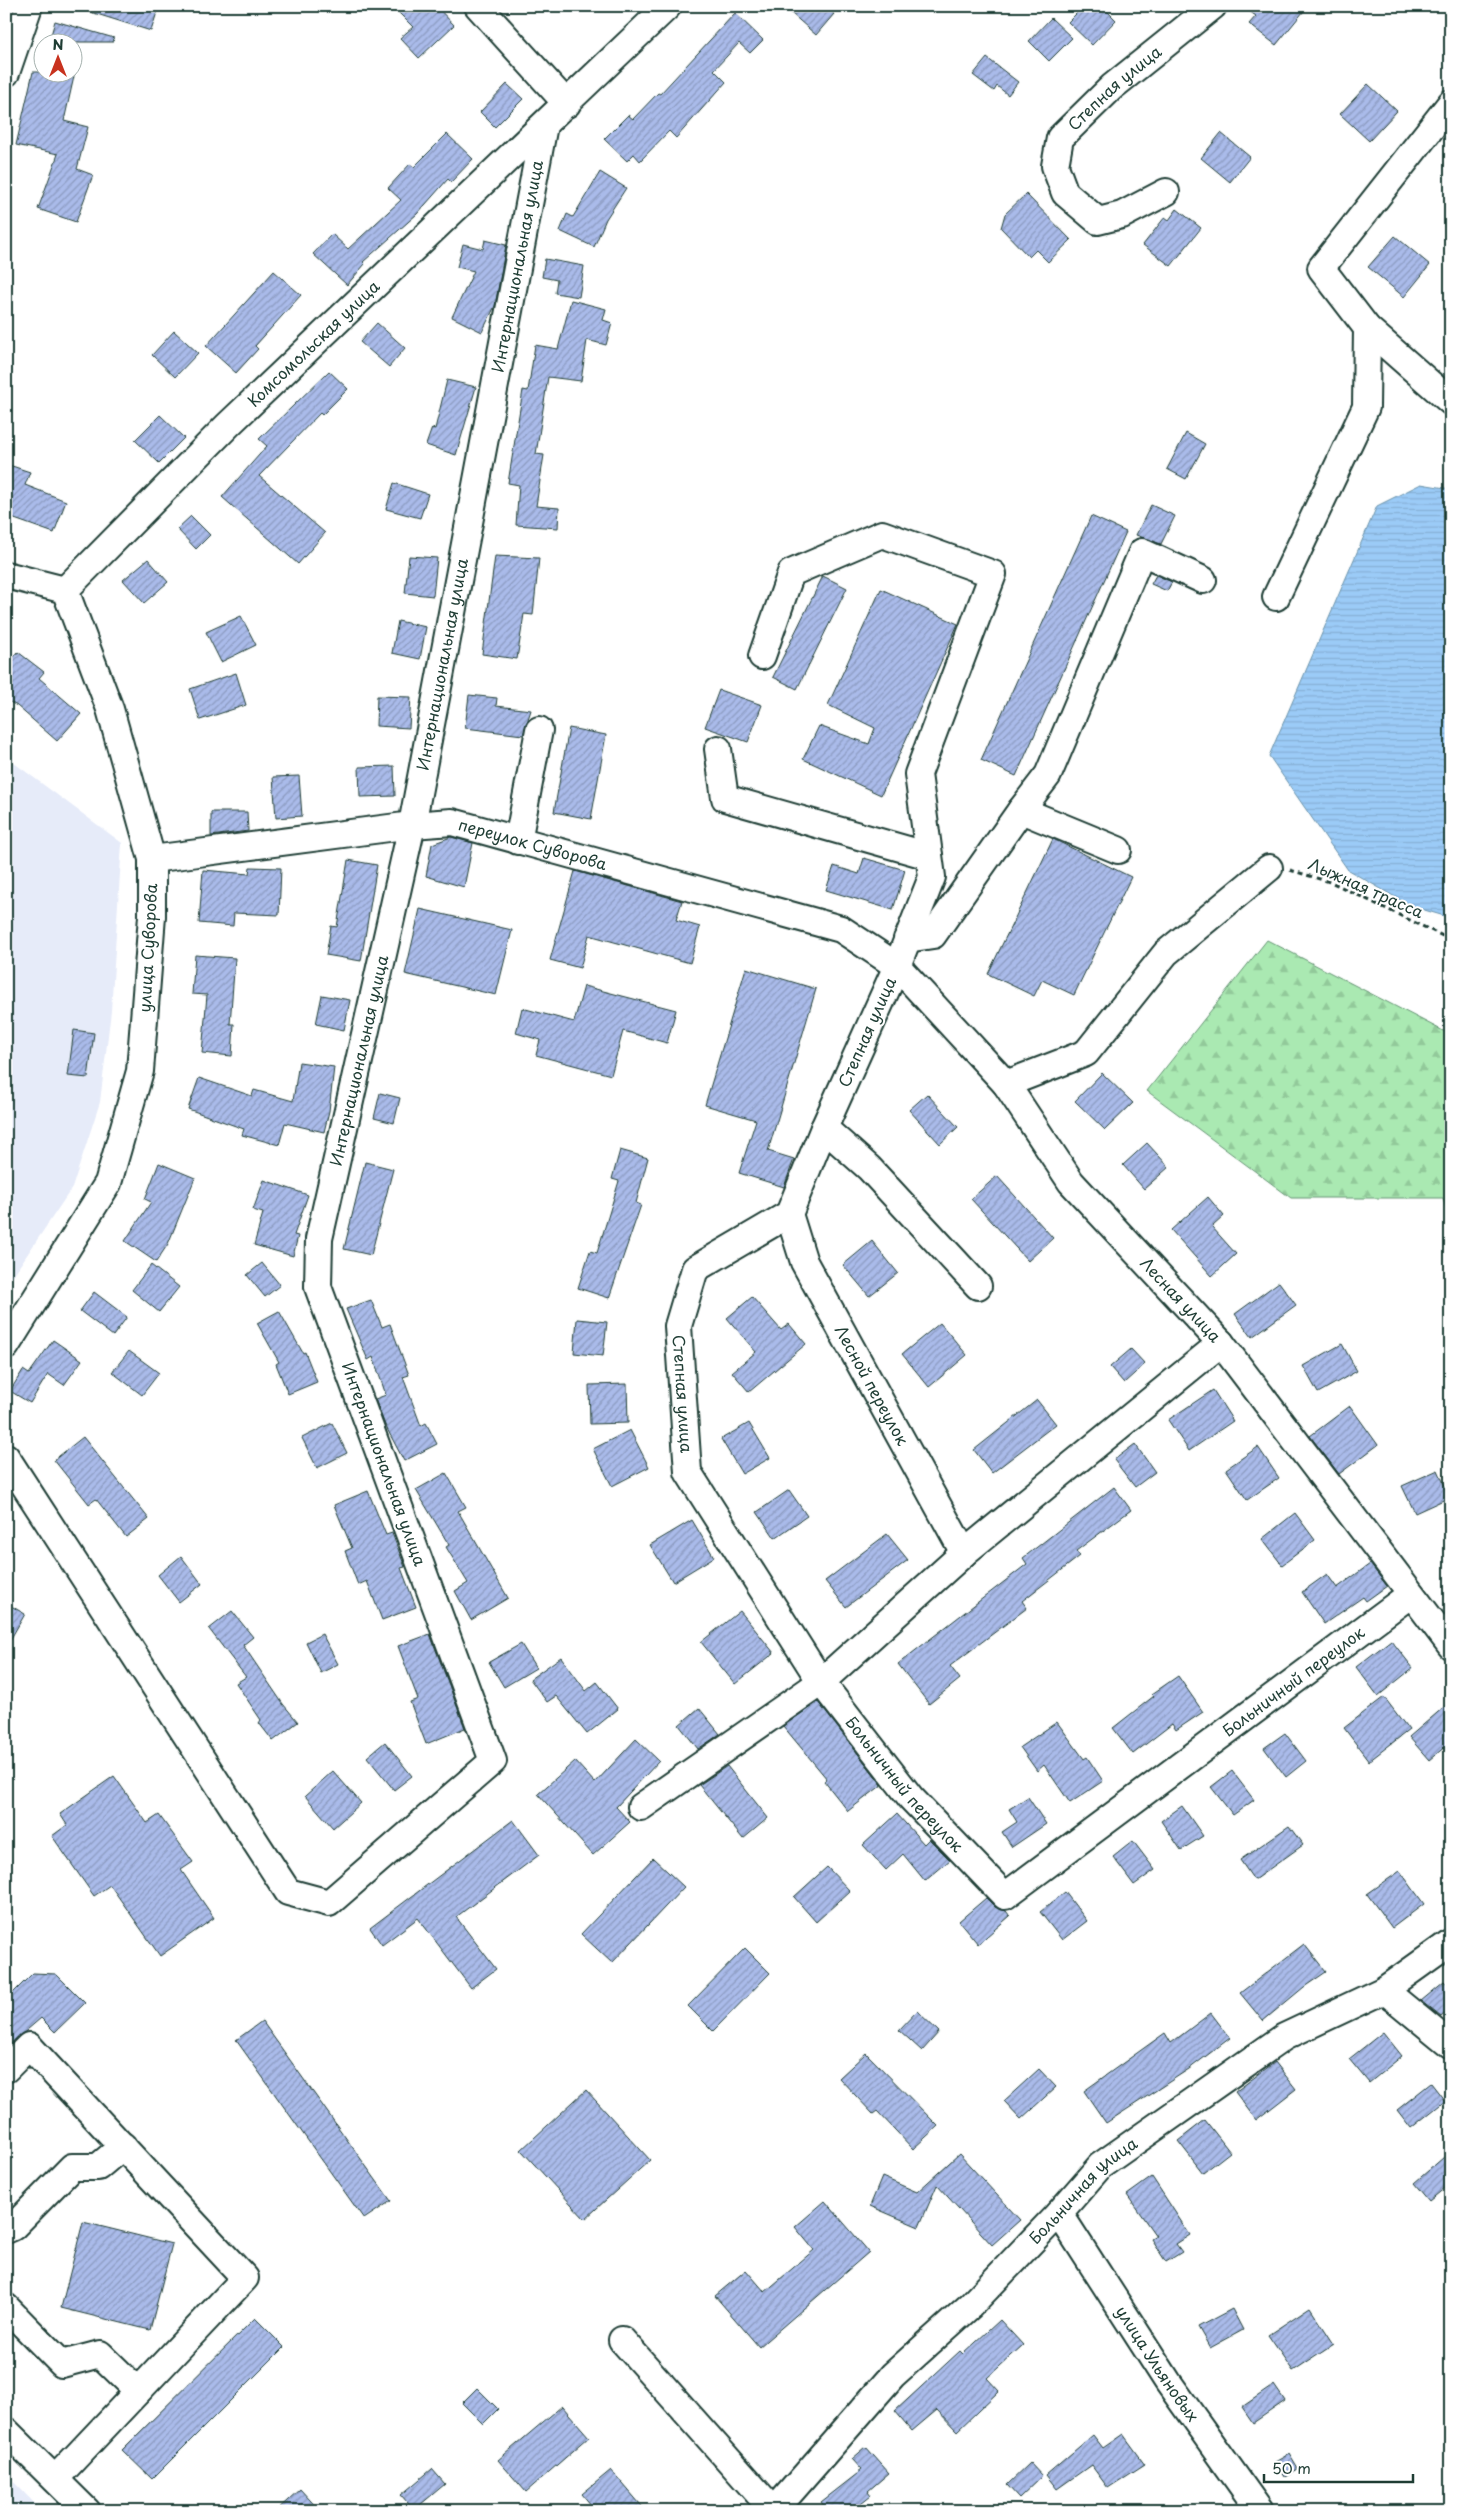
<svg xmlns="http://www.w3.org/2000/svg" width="1457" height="2517" viewBox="0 0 1457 2517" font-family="'Playpen Sans',sans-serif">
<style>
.built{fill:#e6ebf9}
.forest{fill:url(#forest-firs);stroke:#649373}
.water{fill:url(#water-rules);stroke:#6992a9}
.building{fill:url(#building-hatch);stroke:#1f3d34}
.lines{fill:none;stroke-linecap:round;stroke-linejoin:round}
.minor-casing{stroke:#1f3d34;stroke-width:30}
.path{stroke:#1f3d34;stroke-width:3;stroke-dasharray:5 4;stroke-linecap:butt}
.minor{stroke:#fff;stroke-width:26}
.labels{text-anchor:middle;stroke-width:4;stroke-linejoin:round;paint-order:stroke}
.street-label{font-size:16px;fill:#1f3d34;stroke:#fff}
</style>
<defs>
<pattern id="forest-firs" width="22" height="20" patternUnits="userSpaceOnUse" patternTransform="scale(1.25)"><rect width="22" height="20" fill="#aae9b2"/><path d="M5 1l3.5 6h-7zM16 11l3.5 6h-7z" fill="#92c99a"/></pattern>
<pattern id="water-rules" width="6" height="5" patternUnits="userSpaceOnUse" patternTransform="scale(1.25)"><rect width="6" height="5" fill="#9bcbf7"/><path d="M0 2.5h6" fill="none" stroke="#85afd4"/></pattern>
<pattern id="building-hatch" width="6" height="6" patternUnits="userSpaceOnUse" patternTransform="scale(1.25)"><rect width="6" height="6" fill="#aabbea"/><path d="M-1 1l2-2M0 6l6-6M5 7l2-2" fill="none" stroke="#8a99be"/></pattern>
</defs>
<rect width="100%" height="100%" fill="#fff"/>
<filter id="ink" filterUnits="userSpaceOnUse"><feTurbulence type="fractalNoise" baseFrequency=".02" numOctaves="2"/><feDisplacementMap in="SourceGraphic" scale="10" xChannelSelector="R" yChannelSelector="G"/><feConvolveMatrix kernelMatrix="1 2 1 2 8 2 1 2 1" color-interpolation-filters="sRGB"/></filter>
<g filter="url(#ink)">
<g class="built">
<polygon points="6,757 122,843 111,1011 100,1102 72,1188 6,1286"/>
<polygon points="6,2474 42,2511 6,2511"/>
</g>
<polygon class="forest" points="1267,940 1451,1035 1451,1227 1443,1198 1291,1198 1147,1091"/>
<polygon class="water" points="1421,484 1451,489 1451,918 1411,906 1348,870 1269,756 1377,506"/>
<g class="building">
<polygon points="85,6 159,6 151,31 84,10"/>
<polygon points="392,6 436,6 454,25 419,58 400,38 413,27"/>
<polygon points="783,6 825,6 834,14 816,35"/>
<polygon points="1084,6 1102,6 1116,20 1092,45 1068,22"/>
<polygon points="1242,6 1308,6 1276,45 1249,24 1256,16"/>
<polygon points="735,13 763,40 750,53 739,43 714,70 726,82 676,138 669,131 640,161 634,154 627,161 604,139 628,115 633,119 658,93 660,94"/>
<polygon points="1051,18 1072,38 1049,61 1029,41"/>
<polygon points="55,21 114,38 113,42 49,42"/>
<polygon points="987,58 1018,82 1008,95 997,86 994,91 973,75"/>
<polygon points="33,72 75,72 64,121 88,127 77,169 93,175 76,222 38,209 58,154 16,145"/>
<polygon points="507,84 523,99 495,127 480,112"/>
<polygon points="1368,84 1397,111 1369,141 1340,114"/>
<polygon points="1221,133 1250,157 1230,182 1201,158"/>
<polygon points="447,134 473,159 451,182 448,179 417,214 363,262 365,264 347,285 313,254 332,234 348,249 401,200 388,188 410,164 414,167"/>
<polygon points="600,172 626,188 606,219 594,247 560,231 567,214 573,217"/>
<polygon points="1026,194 1071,240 1048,262 1036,250 1029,257 1001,228 1005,214"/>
<polygon points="1177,209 1201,228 1171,266 1143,245 1165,217 1169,220"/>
<polygon points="1395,236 1430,265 1404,297 1368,267"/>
<polygon points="485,240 506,245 495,306 482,332 452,317 474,271 457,267 463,244 483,249"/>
<polygon points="545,259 584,266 579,297 555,293 557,280 542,277"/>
<polygon points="274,271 301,295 255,346 258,349 236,373 206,346"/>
<polygon points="571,300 606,309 603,320 612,323 606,345 587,340 581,381 548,377 536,454 544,455 536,506 559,508 558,528 516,525 519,485 508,483 523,390 528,391 535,345 558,349"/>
<polygon points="377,323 405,348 389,367 360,342"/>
<polygon points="174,331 198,353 175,377 152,355"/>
<polygon points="329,371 348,389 322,415 320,413 259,476 325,533 298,564 222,497 267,446 259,439"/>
<polygon points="447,380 476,387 456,455 426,445 432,428 435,429"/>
<polygon points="160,415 184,438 159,463 135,440"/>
<polygon points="1186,433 1205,444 1186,479 1167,469"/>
<polygon points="6,464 30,472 25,485 66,501 54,533 6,516"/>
<polygon points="394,483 428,494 420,518 386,509"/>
<polygon points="1151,505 1175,516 1161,544 1136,535"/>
<polygon points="191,516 210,535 196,549 177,529"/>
<polygon points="1091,516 1126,532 1016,776 981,760"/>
<polygon points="409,556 437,558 433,596 405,593"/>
<polygon points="495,556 539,558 533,615 524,614 517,659 482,654"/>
<polygon points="148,559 168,582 144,603 123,580"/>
<polygon points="1156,575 1172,582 1167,591 1151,584"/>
<polygon points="823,576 847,588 797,689 773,677"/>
<polygon points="881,589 958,624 881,795 803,759 819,726 869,744 875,728 828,705"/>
<polygon points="241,616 256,645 221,662 206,632"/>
<polygon points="398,621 426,627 420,659 392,653"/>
<polygon points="18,652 44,672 39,678 81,714 57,741 17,706 6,700 6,667"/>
<polygon points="236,673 246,705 200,720 190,689"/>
<polygon points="719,690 762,705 748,742 705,727"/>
<polygon points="469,695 497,698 496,706 531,710 523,735 465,728"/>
<polygon points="377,696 411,697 409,728 376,726"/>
<polygon points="569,728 606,735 591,819 554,812"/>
<polygon points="394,766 395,796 360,797 359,767"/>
<polygon points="299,776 302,816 276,818 273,777"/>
<polygon points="211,812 247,812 248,831 211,836"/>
<polygon points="451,837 473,843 464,887 426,876 432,844"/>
<polygon points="1053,839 1131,877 1074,995 1042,980 1034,996 988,974"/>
<polygon points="864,858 905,870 893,910 826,890 834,866 859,874"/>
<polygon points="348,860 377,865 361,961 326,955 331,926 337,927"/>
<polygon points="250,867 281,868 279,915 234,913 233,926 199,923 203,870 249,874"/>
<polygon points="575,871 682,901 676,920 700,927 690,963 589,935 580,968 550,960"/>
<polygon points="420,909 512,930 496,995 405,974"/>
<polygon points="195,955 235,958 230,1024 234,1024 232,1056 202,1053 207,995 192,994"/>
<polygon points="746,968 816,989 768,1151 794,1159 784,1187 739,1173 756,1120 705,1105"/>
<polygon points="584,986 676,1010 667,1043 623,1031 611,1075 536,1055 540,1040 516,1033 522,1008 574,1022"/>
<polygon points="322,995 350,1000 344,1030 316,1024"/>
<polygon points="74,1030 94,1033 88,1078 68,1076"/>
<polygon points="299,1062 334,1067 329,1111 324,1132 285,1123 279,1145 242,1135 244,1129 188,1109 199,1078 252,1096 254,1090 293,1101"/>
<polygon points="1102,1073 1133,1103 1105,1130 1075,1101"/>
<polygon points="380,1093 400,1098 394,1123 374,1118"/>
<polygon points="927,1094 958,1127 940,1144 909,1110"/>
<polygon points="1147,1143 1169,1167 1144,1189 1123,1165"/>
<polygon points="620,1150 648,1158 636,1203 641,1205 609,1298 578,1288 590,1251 597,1253 619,1181 612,1179"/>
<polygon points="365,1162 393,1169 371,1255 344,1249"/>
<polygon points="159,1163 195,1178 168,1244 156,1262 125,1241 151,1202 145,1199"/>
<polygon points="997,1176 1053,1238 1028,1261 971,1199"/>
<polygon points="264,1180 308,1195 294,1235 298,1236 293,1256 254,1245 263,1213 253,1210"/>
<polygon points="1208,1197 1224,1216 1212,1227 1236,1254 1212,1276 1171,1230"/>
<polygon points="872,1241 898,1273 869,1296 843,1265"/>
<polygon points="262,1263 280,1285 265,1297 247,1275"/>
<polygon points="151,1265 179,1287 159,1312 132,1290"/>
<polygon points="1279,1282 1296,1305 1252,1337 1235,1314"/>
<polygon points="94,1292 127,1317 113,1336 80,1311"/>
<polygon points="752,1297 781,1330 789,1324 806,1344 749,1392 732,1372 756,1352 727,1318"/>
<polygon points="371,1300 382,1327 390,1324 409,1375 403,1377 421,1426 426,1423 437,1444 404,1461 385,1425 375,1399 386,1395 373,1357 368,1360 346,1309"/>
<polygon points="279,1311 303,1353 305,1352 317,1382 288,1394 276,1364 279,1362 257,1323"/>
<polygon points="577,1319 607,1322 603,1356 574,1353"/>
<polygon points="940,1323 967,1355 929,1387 902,1354"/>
<polygon points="53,1340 82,1360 64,1385 48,1374 30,1403 10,1391 23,1370 29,1374"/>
<polygon points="1342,1344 1357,1371 1318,1393 1303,1366"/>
<polygon points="1131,1349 1145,1364 1124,1383 1110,1367"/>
<polygon points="129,1351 159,1373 142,1395 112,1372"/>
<polygon points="627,1384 628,1423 590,1424 589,1385"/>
<polygon points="1213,1390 1233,1421 1189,1451 1168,1420"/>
<polygon points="1037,1400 1056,1424 992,1473 974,1450"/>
<polygon points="1350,1406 1378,1445 1339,1474 1310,1436"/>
<polygon points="332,1423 347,1453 317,1468 302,1438"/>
<polygon points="749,1423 770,1458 742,1474 721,1439"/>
<polygon points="630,1430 649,1467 612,1486 593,1449"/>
<polygon points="83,1437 149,1519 126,1537 96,1499 89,1504 54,1460"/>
<polygon points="1135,1444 1155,1472 1135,1487 1114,1460"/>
<polygon points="1258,1447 1279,1478 1247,1500 1226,1469"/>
<polygon points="1438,1470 1450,1497 1415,1513 1402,1486"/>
<polygon points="446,1473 466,1507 458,1511 508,1598 471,1620 455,1591 468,1583 446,1547 449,1545 416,1490"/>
<polygon points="1114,1487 1131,1510 1076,1551 1080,1556 1022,1601 1027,1608 950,1666 960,1679 929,1704 898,1664 1027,1564 1023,1558"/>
<polygon points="789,1490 807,1516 775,1538 757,1512"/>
<polygon points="368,1491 386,1535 392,1533 405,1567 401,1568 416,1607 382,1620 367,1581 358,1585 345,1551 352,1548 334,1505"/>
<polygon points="1295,1513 1315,1540 1282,1565 1262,1539"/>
<polygon points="692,1520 714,1557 673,1582 650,1545"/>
<polygon points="887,1534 908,1560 846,1607 825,1581"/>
<polygon points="181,1556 202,1584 179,1602 158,1575"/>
<polygon points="1370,1564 1387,1586 1366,1601 1363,1597 1324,1624 1302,1592 1327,1574 1337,1588"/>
<polygon points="6,1603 25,1614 6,1647"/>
<polygon points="232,1611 253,1637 243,1645 283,1704 298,1722 273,1741 259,1723 261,1720 236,1683 246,1677 209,1629"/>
<polygon points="740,1611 774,1653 735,1684 701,1642"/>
<polygon points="322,1634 338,1664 321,1673 306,1642"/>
<polygon points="430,1634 465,1728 426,1744 410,1702 418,1699 398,1646"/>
<polygon points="1391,1640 1413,1668 1378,1696 1356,1667"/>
<polygon points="521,1644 536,1668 504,1687 489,1662"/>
<polygon points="561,1657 586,1691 597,1682 618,1709 587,1734 556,1696 547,1702 530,1679"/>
<polygon points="1178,1676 1203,1712 1176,1730 1172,1724 1133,1754 1113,1728 1154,1696 1152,1694"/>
<polygon points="1384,1697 1409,1730 1369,1761 1344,1728"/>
<polygon points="1451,1701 1451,1742 1429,1760 1409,1737"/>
<polygon points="818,1702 882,1785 848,1811 824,1781 827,1779 783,1726"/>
<polygon points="699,1708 720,1734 698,1749 679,1725"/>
<polygon points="1057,1722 1084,1759 1087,1757 1103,1781 1070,1803 1044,1765 1037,1771 1020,1747"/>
<polygon points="1285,1733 1306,1761 1286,1777 1264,1748"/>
<polygon points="636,1739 659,1761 616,1807 630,1822 593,1855 538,1794 575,1761 595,1783"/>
<polygon points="385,1742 412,1776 394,1790 367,1757"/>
<polygon points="727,1766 768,1818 743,1839 699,1785"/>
<polygon points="333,1771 361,1803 333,1828 305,1796"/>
<polygon points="1232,1771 1254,1800 1233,1815 1211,1787"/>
<polygon points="114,1776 147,1823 159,1815 193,1862 181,1870 214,1918 160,1956 110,1885 94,1896 52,1836 67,1825 60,1814"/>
<polygon points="1028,1797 1046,1824 1012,1847 1002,1832 1017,1822 1009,1809"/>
<polygon points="1182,1806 1203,1836 1181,1850 1161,1821"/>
<polygon points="897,1814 924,1844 929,1839 950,1860 925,1881 903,1854 886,1870 863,1845"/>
<polygon points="513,1820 539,1855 456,1917 496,1969 471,1988 418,1918 382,1945 370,1928"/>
<polygon points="1289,1826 1303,1845 1254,1880 1240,1860"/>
<polygon points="1133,1841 1155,1870 1134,1885 1113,1857"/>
<polygon points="653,1858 684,1887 612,1963 581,1934"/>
<polygon points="827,1867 850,1891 816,1922 794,1897"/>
<polygon points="1400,1871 1424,1904 1392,1928 1367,1894"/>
<polygon points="1065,1892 1087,1921 1062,1940 1040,1912"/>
<polygon points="986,1898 995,1907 1006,1911 1010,1916 978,1944 959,1921"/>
<polygon points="1304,1944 1326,1972 1304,1987 1263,2021 1240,1993"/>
<polygon points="745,1948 770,1973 713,2031 688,2006"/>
<polygon points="33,1973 56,1974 85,2003 55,2032 41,2018 6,2048 6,2000"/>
<polygon points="1444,1982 1451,1990 1451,2009 1441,2017 1421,2001"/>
<polygon points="917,2011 939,2032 922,2051 899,2030"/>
<polygon points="1211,2013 1230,2038 1189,2069 1106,2123 1084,2091 1165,2033 1171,2043"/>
<polygon points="262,2021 391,2201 364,2219 236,2040"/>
<polygon points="1383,2032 1402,2056 1369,2083 1349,2059"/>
<polygon points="866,2053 938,2126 913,2149 877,2111 873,2114 839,2078"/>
<polygon points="1275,2062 1296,2089 1256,2120 1235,2092"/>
<polygon points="1039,2069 1056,2087 1021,2119 1004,2101"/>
<polygon points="1431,2083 1445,2101 1411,2128 1397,2110"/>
<polygon points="586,2090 650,2160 585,2219 521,2150"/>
<polygon points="1205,2120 1230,2152 1203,2173 1178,2141"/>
<polygon points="1451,2151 1451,2183 1429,2201 1414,2183"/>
<polygon points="959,2154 1020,2220 992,2245 937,2185 919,2227 870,2206 882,2177 917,2192"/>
<polygon points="1152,2177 1190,2235 1176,2244 1182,2252 1166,2262 1151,2239 1156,2236 1127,2195"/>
<polygon points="825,2201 869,2252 759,2347 715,2296 746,2270 765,2292 814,2250 795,2227"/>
<polygon points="83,2222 172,2244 150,2330 61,2308"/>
<polygon points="1310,2307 1334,2344 1293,2371 1268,2335"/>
<polygon points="1232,2309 1243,2330 1210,2348 1198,2327"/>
<polygon points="255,2318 284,2347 152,2479 122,2450"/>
<polygon points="1000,2320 1023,2345 987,2378 999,2391 957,2431 937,2410 912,2431 895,2411 960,2351 963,2354"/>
<polygon points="1274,2385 1285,2401 1253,2423 1242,2407"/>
<polygon points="477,2388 498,2409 483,2424 462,2403"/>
<polygon points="562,2406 589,2437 526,2492 498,2460"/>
<polygon points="1123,2434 1145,2464 1108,2488 1091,2465 1057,2489 1046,2475 1093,2435 1103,2448"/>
<polygon points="866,2447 889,2473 868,2491 871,2495 851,2511 828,2511 821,2502 862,2470 852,2459"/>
<polygon points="1289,2454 1298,2469 1284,2477 1275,2462"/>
<polygon points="1030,2463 1042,2476 1019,2498 1007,2485"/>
<polygon points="432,2469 445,2484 414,2510 401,2495"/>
<polygon points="611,2470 646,2511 596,2511 582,2494"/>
<polygon points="300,2489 320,2511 276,2511"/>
</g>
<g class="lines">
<g class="minor-casing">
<g id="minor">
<polyline points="478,6 567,104"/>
<polyline points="6,73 29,6"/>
<polyline points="1451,103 1321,268 1367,328 1451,402"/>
<path id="s1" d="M1166,192L1122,215L1098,221L1065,193L1055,166L1060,138L1112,87L1213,6"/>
<polyline points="6,575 65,590 110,709 152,859 152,916 140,1071 108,1183 6,1346"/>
<path id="s2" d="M65,590L228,425L668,6"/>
<polyline points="1276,597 1366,407 1367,328"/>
<path id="s3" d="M762,656L791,573L882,534L993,574L918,774L932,877L897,966L824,1128L789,1214L695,1269L678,1326L688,1472L821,1682L911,1798L1005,1896L1411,1594"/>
<polyline points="718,749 725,798 929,856"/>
<polyline points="1021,810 1048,775 1142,552 1203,580"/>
<polyline points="518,841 539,730"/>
<path id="s4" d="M152,859L412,825L452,822L841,929L897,966L1006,1084L1071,1182L1221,1343L1451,1646"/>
<polyline points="907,939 933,935 1021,810 1118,850"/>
<polyline points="1006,1084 1086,1053 1166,953 1269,868"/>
<polyline points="824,1128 869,1168 978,1286"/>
<path id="s5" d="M789,1214L804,1262L964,1553"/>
<path id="s6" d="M6,1457L288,1892L329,1903L493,1761L318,1287L319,1239L412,825L544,125"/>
<polyline points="641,1807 821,1682 964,1553 1221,1343"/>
<polyline points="1384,1990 1451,2045"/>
<polyline points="6,2069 29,2046 245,2278 55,2479"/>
<path id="s7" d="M1059,2213L1168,2382L1260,2511"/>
<polyline points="6,2230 13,2227 72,2167 98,2167 123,2146"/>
<polyline points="6,2307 62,2364 100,2354 138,2391"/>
<polyline points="622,2340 774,2511"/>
<polyline points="6,2431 87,2511"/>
<path id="s8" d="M774,2511L893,2375L971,2305L1059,2213L1100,2166L1284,2037L1384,1990L1451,1942"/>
</g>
</g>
<polyline class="path" points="1290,870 1333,883 1451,940"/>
<use href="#minor" class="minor"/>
</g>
</g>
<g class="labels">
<g class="street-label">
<text dy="6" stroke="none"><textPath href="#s1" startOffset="249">Степная улица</textPath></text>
<text dy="6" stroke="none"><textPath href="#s6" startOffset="2324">Интернациональная улица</textPath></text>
<text dy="6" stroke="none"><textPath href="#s2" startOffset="350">Комсомольская улица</textPath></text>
<text dy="6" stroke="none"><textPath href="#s6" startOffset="1919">Интернациональная улица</textPath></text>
<text dy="6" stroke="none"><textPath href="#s4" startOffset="386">переулок Суворова</textPath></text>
<text transform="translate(1366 888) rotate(24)" y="6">Лыжная трасса</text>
<text transform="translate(148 948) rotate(-87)" y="6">улица Суворова</text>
<text transform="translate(867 1032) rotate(-66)" y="6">Степная улица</text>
<text dy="6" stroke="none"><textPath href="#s6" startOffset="1514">Интернациональная улица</textPath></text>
<text dy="6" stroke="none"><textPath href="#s4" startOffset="1212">Лесная улица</textPath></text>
<text dy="6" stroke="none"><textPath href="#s5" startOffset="191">Лесной переулок</textPath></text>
<text dy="6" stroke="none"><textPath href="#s3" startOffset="1225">Степная улица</textPath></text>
<text transform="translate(384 1464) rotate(70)" y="6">Интернациональная улица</text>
<text dy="6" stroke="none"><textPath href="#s3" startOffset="2194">Больничный переулок</textPath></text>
<text dy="6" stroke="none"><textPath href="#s3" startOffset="1684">Больничный переулок</textPath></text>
<text dy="6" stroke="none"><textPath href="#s8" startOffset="446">Больничная улица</textPath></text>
<text dy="6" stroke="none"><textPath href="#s7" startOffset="180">улица Ульяновых</textPath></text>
</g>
</g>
<rect width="1457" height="2517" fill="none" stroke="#fff" stroke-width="25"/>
<rect x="12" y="12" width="1432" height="2492" fill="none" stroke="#1f3d34" stroke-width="2" filter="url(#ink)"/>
<g transform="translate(58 58)"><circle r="24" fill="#ffffff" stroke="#a5b1ae"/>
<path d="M0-4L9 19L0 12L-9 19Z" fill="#c8321e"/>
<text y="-8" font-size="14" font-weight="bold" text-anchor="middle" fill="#1f3d34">N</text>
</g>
<path d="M1264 2474v8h149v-8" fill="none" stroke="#1f3d34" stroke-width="2.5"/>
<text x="1272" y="2474" font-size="15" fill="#1f3d34" stroke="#ffffff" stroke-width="4" paint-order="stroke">50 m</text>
</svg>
